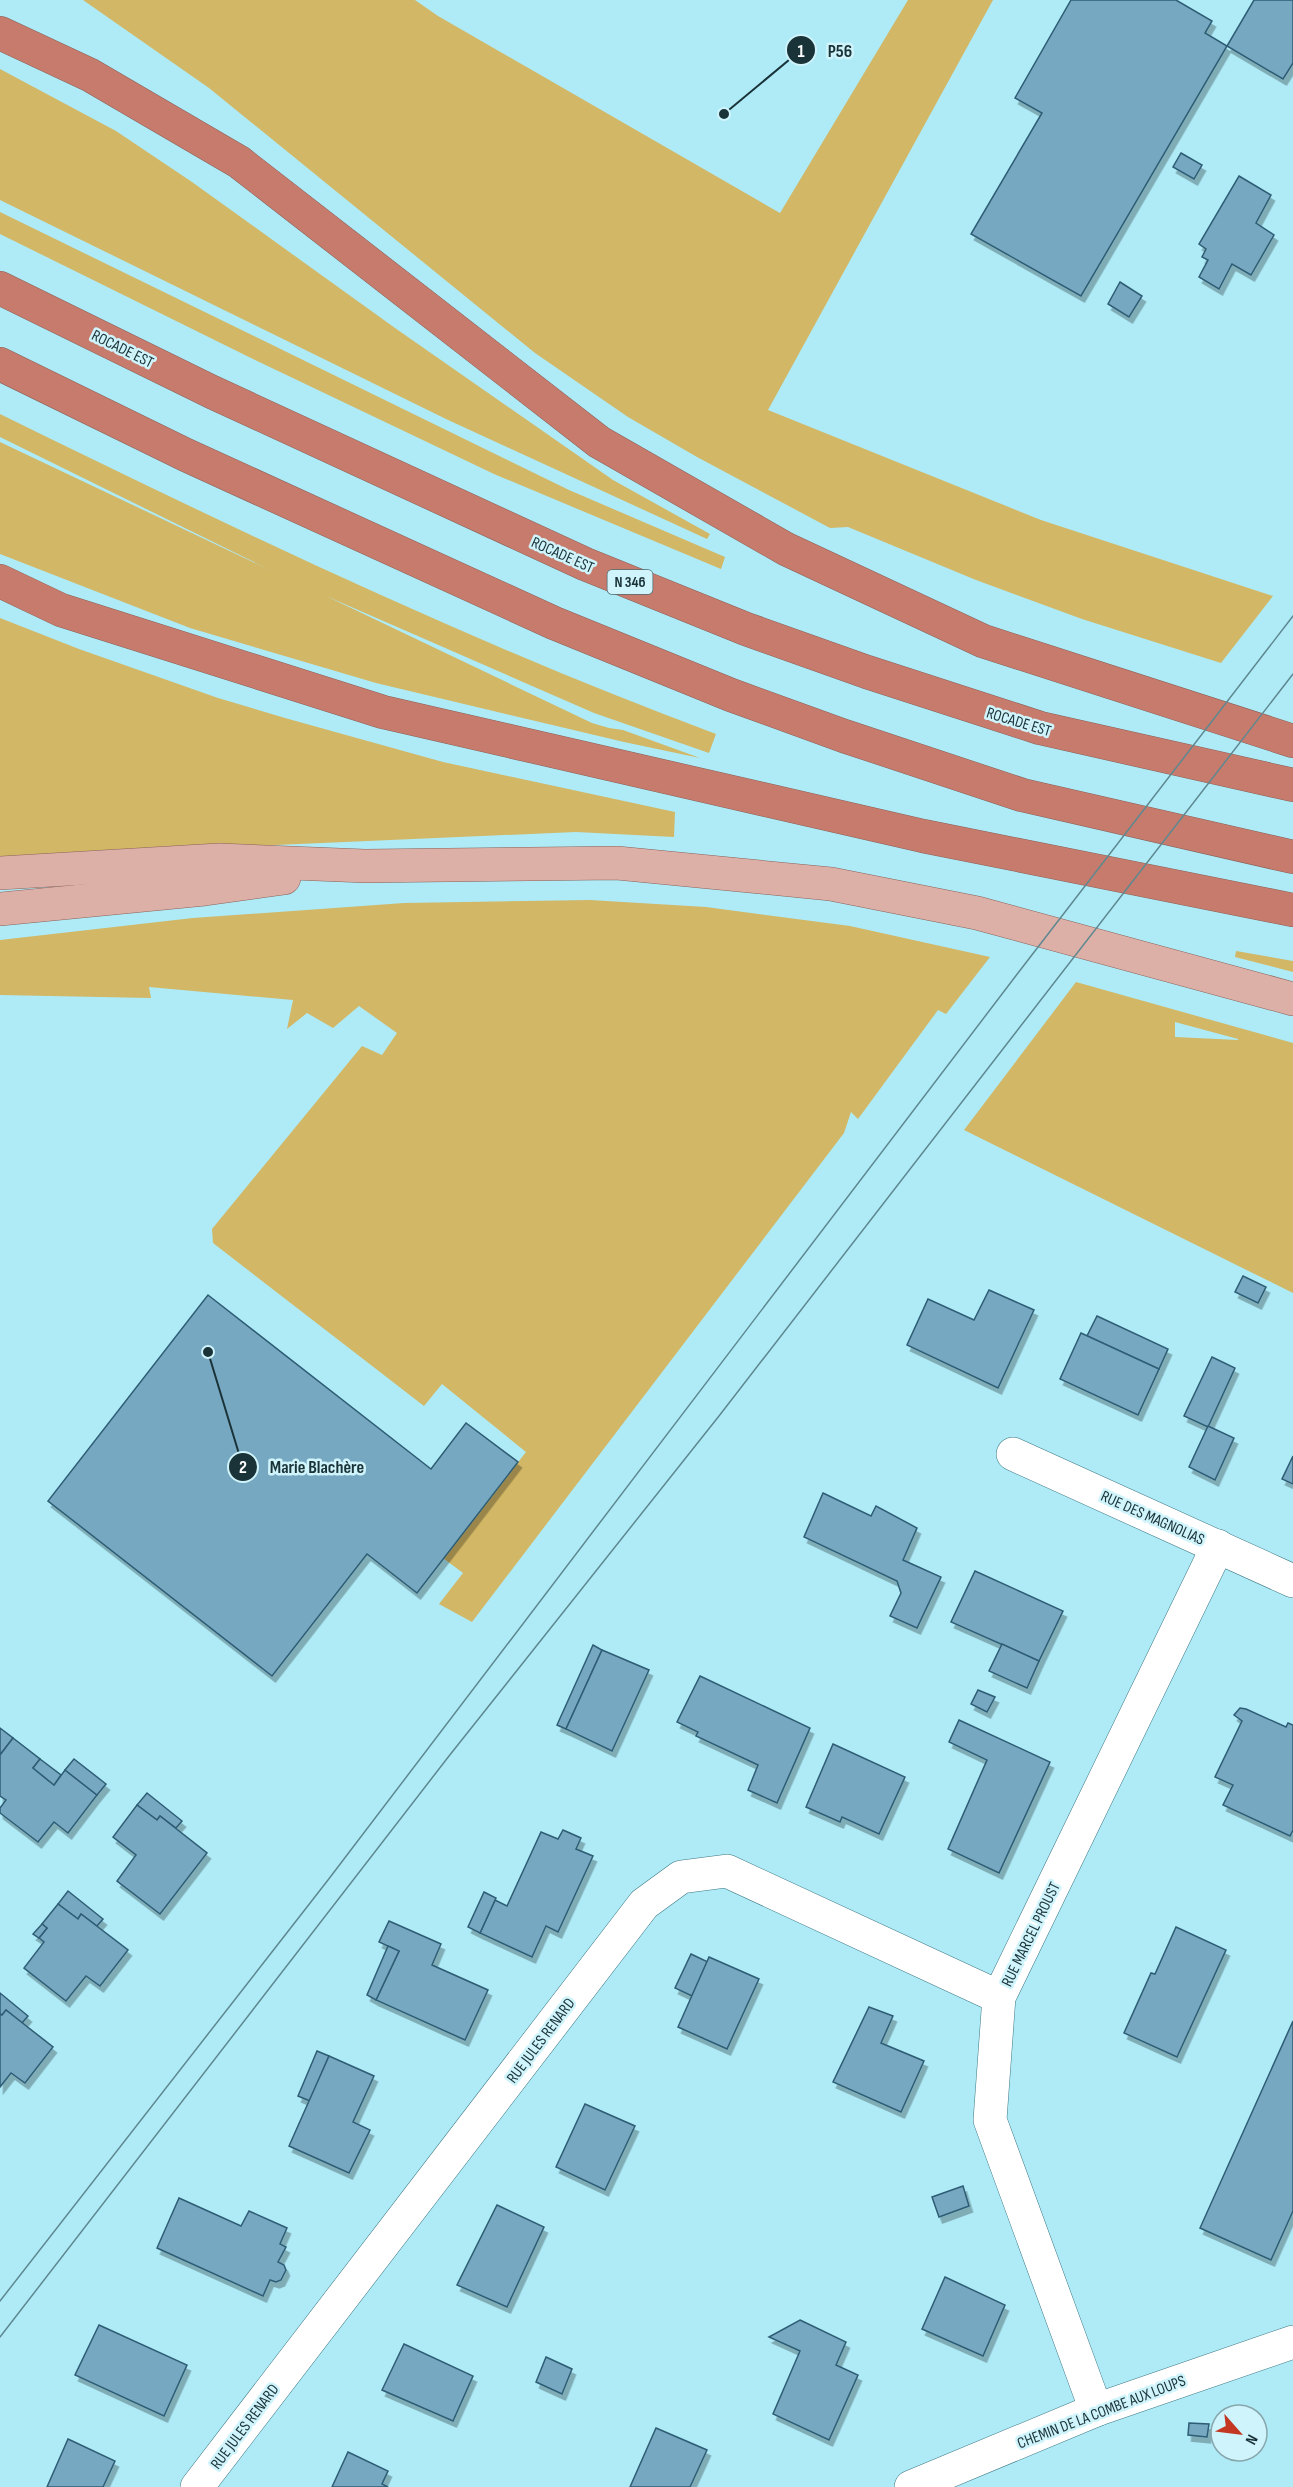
<svg xmlns="http://www.w3.org/2000/svg" width="1293" height="2487" viewBox="0 0 1293 2487" font-family="'Sofia Sans Condensed',sans-serif">
<style>
.green{fill:#d2b766;fill-rule:evenodd}
.building{fill:#77a8c1;stroke:#2e5d74;stroke-width:1.5;filter:url(#shadow)}
.lines{fill:none;stroke-linecap:round;stroke-linejoin:round}
.minor-casing{stroke:#3e7884;stroke-width:34}
.major-casing{stroke:#8a625a;stroke-width:34}
.highway-casing{stroke:#8a625a;stroke-width:34}
.minor{stroke:#fff;stroke-width:33}
.major{stroke:#ddb0a7;stroke-width:33}
.highway{stroke:#c77b6c;stroke-width:33}
.tram{stroke:#5e8890;stroke-width:1.5}
.labels{text-anchor:middle;stroke-width:5;stroke-linejoin:round;paint-order:stroke}
.shield{fill:#d0f4fb;stroke:#516d72;stroke-width:1.5}
.shield-label{font-size:15px;font-weight:bold;fill:#1a3338}
.street-label{font-size:16px;fill:#1a3338;stroke:#d0f4fb}
.leader{fill:none;stroke:#1a3338;stroke-width:2}
.callout-dot{fill:#1a3338;stroke:#d0f4fb;stroke-width:2}
.mark-label{font-size:18px;text-anchor:middle;font-weight:bold;fill:#fff}
.callout-label{font-size:18px;text-anchor:middle;font-weight:bold;fill:#1a3338;stroke:#d0f4fb;stroke-width:5;stroke-linejoin:round;paint-order:stroke}
</style>
<defs>
<filter id="shadow"><feDropShadow dx="3.5" dy="6" stdDeviation="0" flood-color="#0004"/></filter>
</defs>
<rect width="100%" height="100%" fill="#aeebf7"/>
<g class="green">
<polygon points="83,0 415,0 438,16 780,213 908,0 993,0 768,410 1041,520 1273,596 1221,663 1082,619 976,580 848,527 830,528 697,457 628,417 535,353 209,88"/>
<polygon points="0,69 116,131 192,182 395,328 613,480 710,534 707,539 446,419 0,200"/>
<polygon points="0,212 569,490 725,557 721,569 494,474 253,359 0,234"/>
<path d="M0,414C235,529 471,643 716,734L709,753L594,713L326,596L592,723L609,728L623,730L700,758L624,742L376,683L190,628L0,554V442L272,571L0,437Z"/>
<polygon points="0,618 79,649 218,698 285,718 443,762 675,812 674,837 576,832 0,857"/>
<polygon points="590,900 706,907 850,926 990,957 946,1014 938,1010 858,1119 851,1112 844,1133 472,1622 439,1604 463,1573 443,1558 526,1452 442,1384 424,1406 213,1243 212,1229 362,1046 382,1055 397,1033 359,1006 333,1028 307,1013 287,1029 293,1000 149,987 151,998 0,995 0,940 193,918 404,903"/>
<polygon points="1236,951 1293,961 1293,972 1235,957"/>
<path d="M1076,982L1293,1043V1293L964,1130ZM1175,1022L1238,1039V1040L1175,1037Z"/>
</g>
<g class="building">
<polygon points="1071,0 1176,0 1212,21 1205,33 1227,46 1081,296 971,234 1042,113 1015,98"/>
<polygon points="1254,0 1293,0 1293,63 1283,79 1227,46"/>
<polygon points="1181,153 1202,165 1194,179 1173,167"/>
<polygon points="1239,176 1271,195 1256,223 1274,235 1251,275 1232,264 1219,289 1199,277 1208,260 1202,257 1206,249 1199,244"/>
<polygon points="1120,282 1142,296 1129,317 1108,304"/>
<polygon points="1243,1276 1266,1287 1258,1303 1235,1292"/>
<polygon points="989,1290 1034,1310 998,1388 907,1345 928,1299 974,1320"/>
<polygon points="208,1295 431,1469 466,1423 518,1462 417,1593 367,1554 272,1676 48,1501"/>
<polygon points="1097,1316 1168,1349 1159,1369 1087,1336"/>
<polygon points="1081,1333 1159,1369 1138,1415 1060,1379"/>
<polygon points="1212,1357 1235,1368 1208,1427 1184,1416"/>
<polygon points="1208,1426 1234,1438 1215,1480 1189,1467"/>
<polygon points="1293,1456 1293,1484 1282,1479"/>
<polygon points="823,1493 871,1516 876,1506 917,1528 903,1560 941,1577 917,1628 890,1616 901,1593 897,1581 804,1537"/>
<polygon points="975,1571 1063,1611 1039,1661 951,1622"/>
<polygon points="1002,1644 1039,1661 1027,1688 989,1671"/>
<polygon points="593,1645 602,1650 566,1729 557,1725"/>
<polygon points="602,1650 649,1670 612,1751 566,1729"/>
<polygon points="700,1676 810,1728 777,1803 748,1790 758,1765 696,1736 698,1732 677,1722"/>
<polygon points="978,1690 995,1697 987,1712 971,1704"/>
<polygon points="1240,1708 1246,1709 1286,1727 1288,1723 1293,1725 1293,1830 1290,1836 1223,1805 1233,1785 1215,1777 1242,1721 1234,1715"/>
<polygon points="959,1720 1050,1762 999,1873 948,1849 987,1760 949,1742"/>
<polygon points="0,1728 13,1738 0,1755"/>
<polygon points="13,1738 40,1759 33,1768 54,1785 65,1770 97,1795 68,1833 54,1822 38,1842 0,1813 0,1808 6,1800 0,1796 0,1755"/>
<polygon points="833,1744 905,1777 879,1834 842,1817 840,1822 806,1807"/>
<polygon points="40,1759 61,1775 54,1785 33,1768"/>
<polygon points="74,1759 106,1784 97,1795 65,1770"/>
<polygon points="147,1793 182,1821 176,1828 160,1816 157,1820 137,1805"/>
<polygon points="137,1805 157,1820 160,1816 207,1853 160,1914 117,1881 136,1855 113,1837"/>
<polygon points="563,1830 581,1838 576,1849 593,1856 558,1932 546,1926 532,1957 480,1933 495,1900 507,1906 541,1832 558,1839"/>
<polygon points="68,1891 103,1919 97,1926 81,1914 78,1919 58,1904"/>
<polygon points="484,1892 496,1898 480,1933 468,1927"/>
<polygon points="58,1904 78,1919 81,1914 128,1950 100,1986 86,1976 66,2001 24,1968 44,1942 39,1938 47,1928 42,1924"/>
<polygon points="389,1921 441,1944 432,1965 488,1990 465,2040 376,2000 399,1951 379,1942"/>
<polygon points="42,1924 47,1928 39,1938 33,1934"/>
<polygon points="1176,1927 1226,1950 1177,2057 1124,2033 1151,1973 1155,1974"/>
<polygon points="388,1946 399,1951 376,2000 367,1995"/>
<polygon points="691,1954 708,1962 692,1996 675,1988"/>
<polygon points="709,1957 759,1979 727,2049 678,2027"/>
<polygon points="0,1993 28,2016 22,2023 6,2010 2,2015 0,2014"/>
<polygon points="869,2007 893,2016 881,2043 924,2061 901,2112 833,2082"/>
<polygon points="6,2010 53,2047 25,2083 11,2073 0,2087 0,2014 2,2015"/>
<polygon points="1293,2021 1293,2211 1271,2260 1200,2228"/>
<polygon points="317,2051 329,2056 310,2101 298,2096"/>
<polygon points="329,2056 374,2076 353,2122 370,2130 349,2173 289,2146"/>
<polygon points="585,2104 635,2126 605,2190 556,2167"/>
<polygon points="963,2186 969,2206 939,2217 932,2197"/>
<polygon points="179,2198 241,2226 249,2211 287,2228 280,2244 286,2247 278,2262 284,2265 286,2270 281,2280 276,2282 270,2280 263,2296 157,2248"/>
<polygon points="497,2205 544,2227 507,2307 457,2285"/>
<polygon points="945,2277 1005,2305 983,2356 922,2329"/>
<polygon points="800,2320 846,2342 836,2365 858,2375 829,2440 773,2414 800,2351 769,2337"/>
<polygon points="99,2325 187,2365 164,2416 75,2375"/>
<polygon points="404,2344 473,2376 453,2421 382,2390"/>
<polygon points="546,2357 572,2369 562,2394 536,2382"/>
<polygon points="1189,2423 1209,2424 1207,2437 1188,2435"/>
<polygon points="656,2428 707,2450 690,2487 630,2487"/>
<polygon points="68,2439 115,2461 103,2487 47,2487"/>
<polygon points="348,2452 388,2471 382,2484 388,2487 332,2487"/>
</g>
<g class="lines">
<g class="minor-casing">
<g id="minor">
<polyline points="1013,1454 1293,1581"/>
<polyline points="1096,2410 990,2120 999,1997 1218,1546"/>
<polyline points="197,2487 644,1904 681,1877 727,1871 999,1997"/>
<polyline points="911,2487 1096,2410 1293,2342"/>
</g>
</g>
<g class="major-casing">
<g id="major">
<polyline points="0,873 219,860 365,866 617,863 831,884 977,913 1293,999"/>
<polyline points="0,909 205,889 284,878"/>
</g>
</g>
<g class="highway-casing">
<g id="highway">
<polyline points="0,33 90,75 239,162 599,442 786,549 983,641 1293,741"/>
<polyline points="0,288 212,392 585,564 746,629 867,672 1040,728 1293,785"/>
<polyline points="0,364 186,455 554,623 731,695 844,736 1022,795 1293,857"/>
<polyline points="0,581 61,610 383,712 923,836 1293,910"/>
</g>
</g>
<use href="#minor" class="minor"/>
<use href="#major" class="major"/>
<use href="#highway" class="highway"/>
<g class="tram">
<polyline points="0,2301 328,1880 1018,973 1293,616"/>
<polyline points="0,2337 449,1756 719,1416 1293,674"/>
</g>
</g>
<g class="labels">
<rect class="shield" x="607.5" y="570" width="45" height="24" rx="4.5"/>
<g class="shield-label">
<text x="630" y="587">N 346</text>
</g>
<g class="street-label">
<text transform="translate(123 348) rotate(26)" y="6">ROCADE EST</text>
<text transform="translate(563 554) rotate(24)" y="6">ROCADE EST</text>
<text transform="translate(1019 721) rotate(17)" y="6">ROCADE EST</text>
<text transform="translate(1153 1517) rotate(24)" y="6">RUE DES MAGNOLIAS</text>
<text transform="translate(1030 1934) rotate(-64)" y="6">RUE MARCEL PROUST</text>
<text transform="translate(540 2040) rotate(-53)" y="6">RUE JULES RENARD</text>
<text transform="translate(1101 2411) rotate(-21)" y="6">CHEMIN DE LA COMBE AUX LOUPS</text>
<text transform="translate(244 2426) rotate(-53)" y="6">RUE JULES RENARD</text>
</g>
</g>
<path class="leader" d="M724 114L801 50M208 1352L243 1467"/>
<g class="callout-dot">
<circle cx="724" cy="114" r="6"/>
<circle cx="208" cy="1352" r="6"/>
<circle cx="801" cy="50" r="15"/>
<circle cx="243" cy="1467" r="15"/>
</g>
<g class="mark-label">
<text x="801" y="57">1</text>
<text x="243" y="1473">2</text>
</g>
<g class="callout-label">
<text x="840" y="57">P56</text>
<text x="317" y="1473">Marie Blachère</text>
</g>
<g transform="translate(1239 2433) rotate(118)"><circle r="28" fill="#d0f4fb" stroke="#87a7ad" stroke-width="1.5"/>
<path d="M0-4.5L10 22L0 15L-10 22Z" fill="#c33723"/>
<text y="-9" font-size="16" font-weight="bold" text-anchor="middle" fill="#1a3338">N</text>
</g>
</svg>
